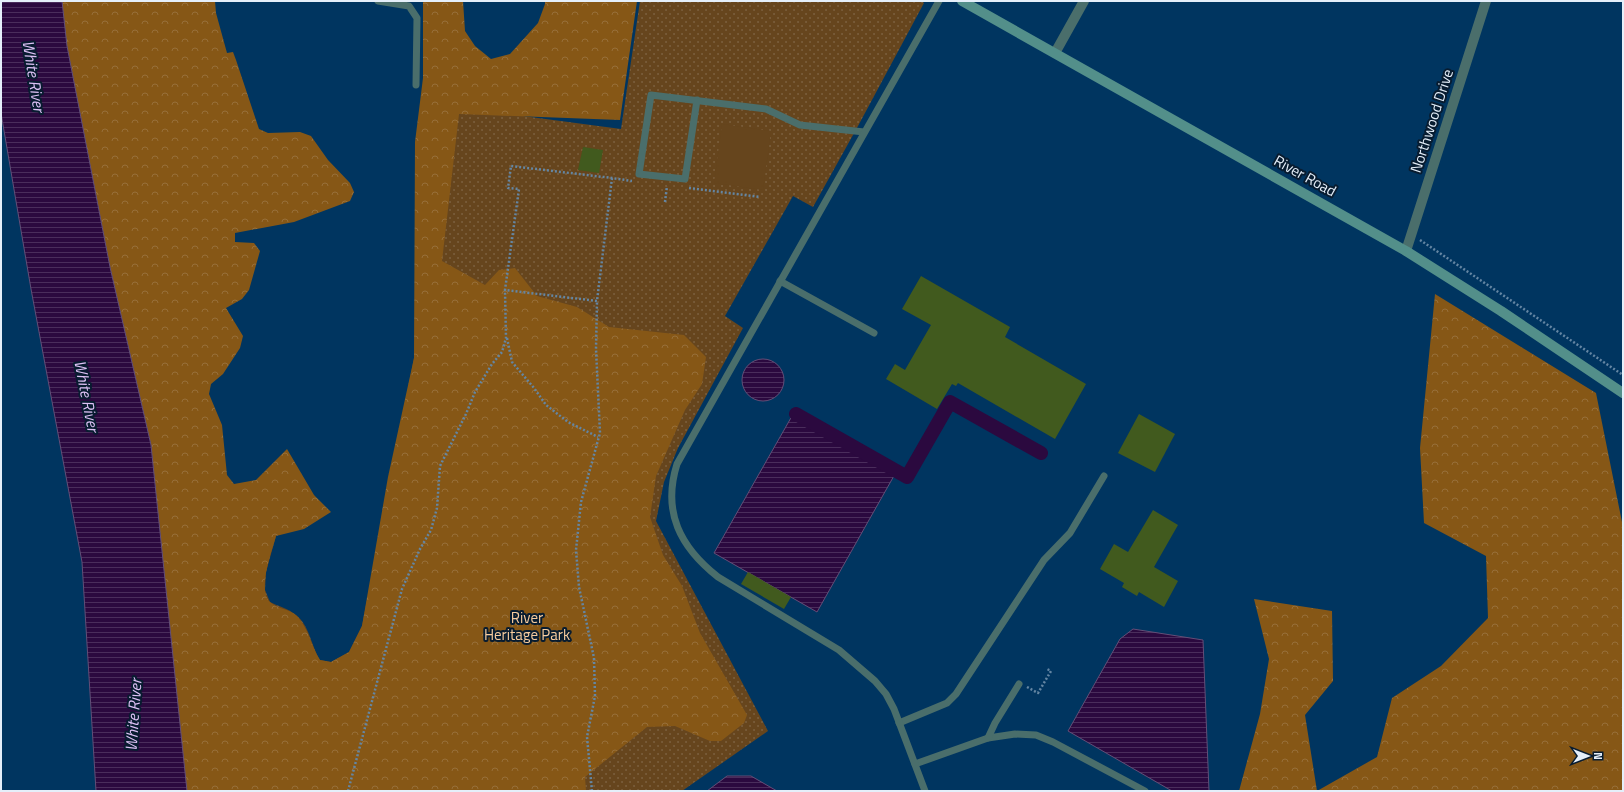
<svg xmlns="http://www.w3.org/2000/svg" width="1624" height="792" viewBox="0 0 1624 792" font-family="'Titillium Web',sans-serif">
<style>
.green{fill:url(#green-dots)}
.forest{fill:url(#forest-crowns)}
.pitch{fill:#66451d}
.water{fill:url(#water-rules);stroke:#634e77}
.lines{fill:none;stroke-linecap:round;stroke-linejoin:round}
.canal{stroke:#2b093f;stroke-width:14}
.building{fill:#415a1e}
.path{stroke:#6486a3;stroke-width:2.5;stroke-dasharray:2 2;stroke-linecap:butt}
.lane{stroke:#4a6e6b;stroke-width:7}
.street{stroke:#4a6e6b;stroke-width:10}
.secondary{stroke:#538f8a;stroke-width:10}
.labels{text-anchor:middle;stroke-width:4;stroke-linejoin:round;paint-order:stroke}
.street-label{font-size:15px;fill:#e5effa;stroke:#081c30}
.park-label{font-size:15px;fill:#f7cc9e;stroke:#081c30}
.water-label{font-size:16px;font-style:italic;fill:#ddc1f5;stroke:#081c30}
</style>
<defs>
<pattern id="green-dots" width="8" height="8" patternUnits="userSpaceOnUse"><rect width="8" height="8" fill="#66451d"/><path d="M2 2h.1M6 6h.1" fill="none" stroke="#7c603f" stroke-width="1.8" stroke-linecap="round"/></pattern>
<pattern id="forest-crowns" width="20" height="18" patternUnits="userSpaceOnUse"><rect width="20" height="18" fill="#865716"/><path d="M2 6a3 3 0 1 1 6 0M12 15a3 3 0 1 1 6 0" fill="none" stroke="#976f39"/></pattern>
<pattern id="water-rules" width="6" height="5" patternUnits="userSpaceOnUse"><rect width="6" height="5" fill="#2b093f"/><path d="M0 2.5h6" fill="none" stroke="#4a2d5c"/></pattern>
</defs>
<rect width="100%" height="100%" fill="#003560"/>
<path class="green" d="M640,1H922L924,3L858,126L813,207L793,196L725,316L743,328L678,448L664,482L656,521L768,731L682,791H186L159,518L276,536L266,572L265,590L270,602C278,606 289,609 296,615C310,626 311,646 320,660L331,662L349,652L362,626L414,358L454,107L621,129Z"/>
<g class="forest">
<path d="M62,1H215L216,13L227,53L233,52L236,60L259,129L268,133L300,132L311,136L328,160L350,183L354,192L350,201L294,222L235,233V242L254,243L260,251L249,290L242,299L226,308L243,336L240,348L223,374L211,384L209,394L222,425L227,475L234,484L256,480L287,449L314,495L331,512L304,529L276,536C272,551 257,590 270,602C277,609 290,609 297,616C309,629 311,646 320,660L331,662L349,652L362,626L388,477L414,358L415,142L423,78V1H463L465,31L475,46L491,59L510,54L538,23L545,4V1H637L620,120L459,114L442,261L485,285L499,270L515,268L537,296L577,307L609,327L684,335L706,357L702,384L685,410L656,476L650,517L663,555L682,586L700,633L747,715L744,723L721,741H710L675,726L647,727L585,777L586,791H187L151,445L110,267L67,46Z"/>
<polygon points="1435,294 1596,393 1623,527 1623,791 1239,791 1260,714 1269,659 1254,599 1332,611 1333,681 1305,715 1317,791 1377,757 1392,698 1441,666 1488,618 1486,556 1424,523 1420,448"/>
</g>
<polygon class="pitch" points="722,124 771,131 763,190 714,183"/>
<g class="water">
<polygon points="1,1 62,1 67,46 110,267 151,445 187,791 96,791 82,562 31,289 1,113"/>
<circle cx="763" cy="380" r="21"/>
<polygon points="792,416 895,474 817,612 714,553"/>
<polygon points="1133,629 1203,640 1209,791 1172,791 1068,731 1120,639"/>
<polygon points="727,776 751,776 777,791 707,791"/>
</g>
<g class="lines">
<polyline class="canal" points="796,414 907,477 950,402 1041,453"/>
</g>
<g class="building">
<polygon points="583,147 603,150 599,173 578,170"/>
<polygon points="921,276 1010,327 1005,337 1086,384 1055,439 958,383 956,386 952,384 937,409 886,379 895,364 905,370 931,325 902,309"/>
<polygon points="1139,414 1175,434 1155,472 1118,453"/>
<polygon points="1153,510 1178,525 1154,567 1178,581 1164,607 1139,592 1137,596 1122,587 1124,583 1100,569 1114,544 1128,552"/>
<polygon points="748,572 791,597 784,609 741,584"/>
</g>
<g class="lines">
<g class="path">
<polyline points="612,178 597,301 505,290 519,189 508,188 511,166 612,178 632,181"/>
<polyline points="689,188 760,197"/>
<polyline points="665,202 667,186"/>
<polyline points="1420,240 1623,375"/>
<polyline points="507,338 512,362 534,388 546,405 568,422 598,437"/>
<polyline points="1027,687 1038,693 1051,671 1047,669 1046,670"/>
<polyline points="348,791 402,589 420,549 431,530 437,508 440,466 466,414 475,392 492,364 502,352 506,338 505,290"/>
<polyline points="592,791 587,737 595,696 594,658 579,587 576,550 581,502 600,433 596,349 597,301"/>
</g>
<g class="lane">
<polyline points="378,1 409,6 417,18 416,85"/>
<polyline points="697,100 685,179 639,174 651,95 766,109 800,125 864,132"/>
<polyline points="780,281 874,333"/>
<polyline points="899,723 947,703 956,694 1044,560 1070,533 1104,476"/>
<polyline points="988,738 1015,734 1036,735 1053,742 1145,791"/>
<polyline points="915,764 988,738 995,723 1019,684"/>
<path d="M925,791L894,709L886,694L875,681L839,650L718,577C680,547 662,512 677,464L939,1"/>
</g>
<g class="street">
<polyline points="1055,53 1084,1"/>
<polyline points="1406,251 1486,1"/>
</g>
<polyline class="secondary" points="962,1 1406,251 1501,311 1623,393"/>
</g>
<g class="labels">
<g class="street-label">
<text transform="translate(1432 121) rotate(-72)" y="5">Northwood Drive</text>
<text transform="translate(1305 176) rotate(29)" y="5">River Road</text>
</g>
<g class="park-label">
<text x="527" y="623">River<tspan x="527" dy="17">Heritage Park</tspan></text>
</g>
<g class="water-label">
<text transform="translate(34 76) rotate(81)" y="6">White River</text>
<text transform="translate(87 396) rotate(79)" y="6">White River</text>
<text transform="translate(133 715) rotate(-86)" y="6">White River</text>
</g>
</g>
<rect width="1624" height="792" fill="none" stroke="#e5effa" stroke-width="4"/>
<g transform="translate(1588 756) rotate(90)" stroke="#081c30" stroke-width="3" paint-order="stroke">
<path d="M0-3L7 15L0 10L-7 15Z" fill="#e5effa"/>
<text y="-6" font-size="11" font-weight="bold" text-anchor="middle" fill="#e5effa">N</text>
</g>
</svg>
